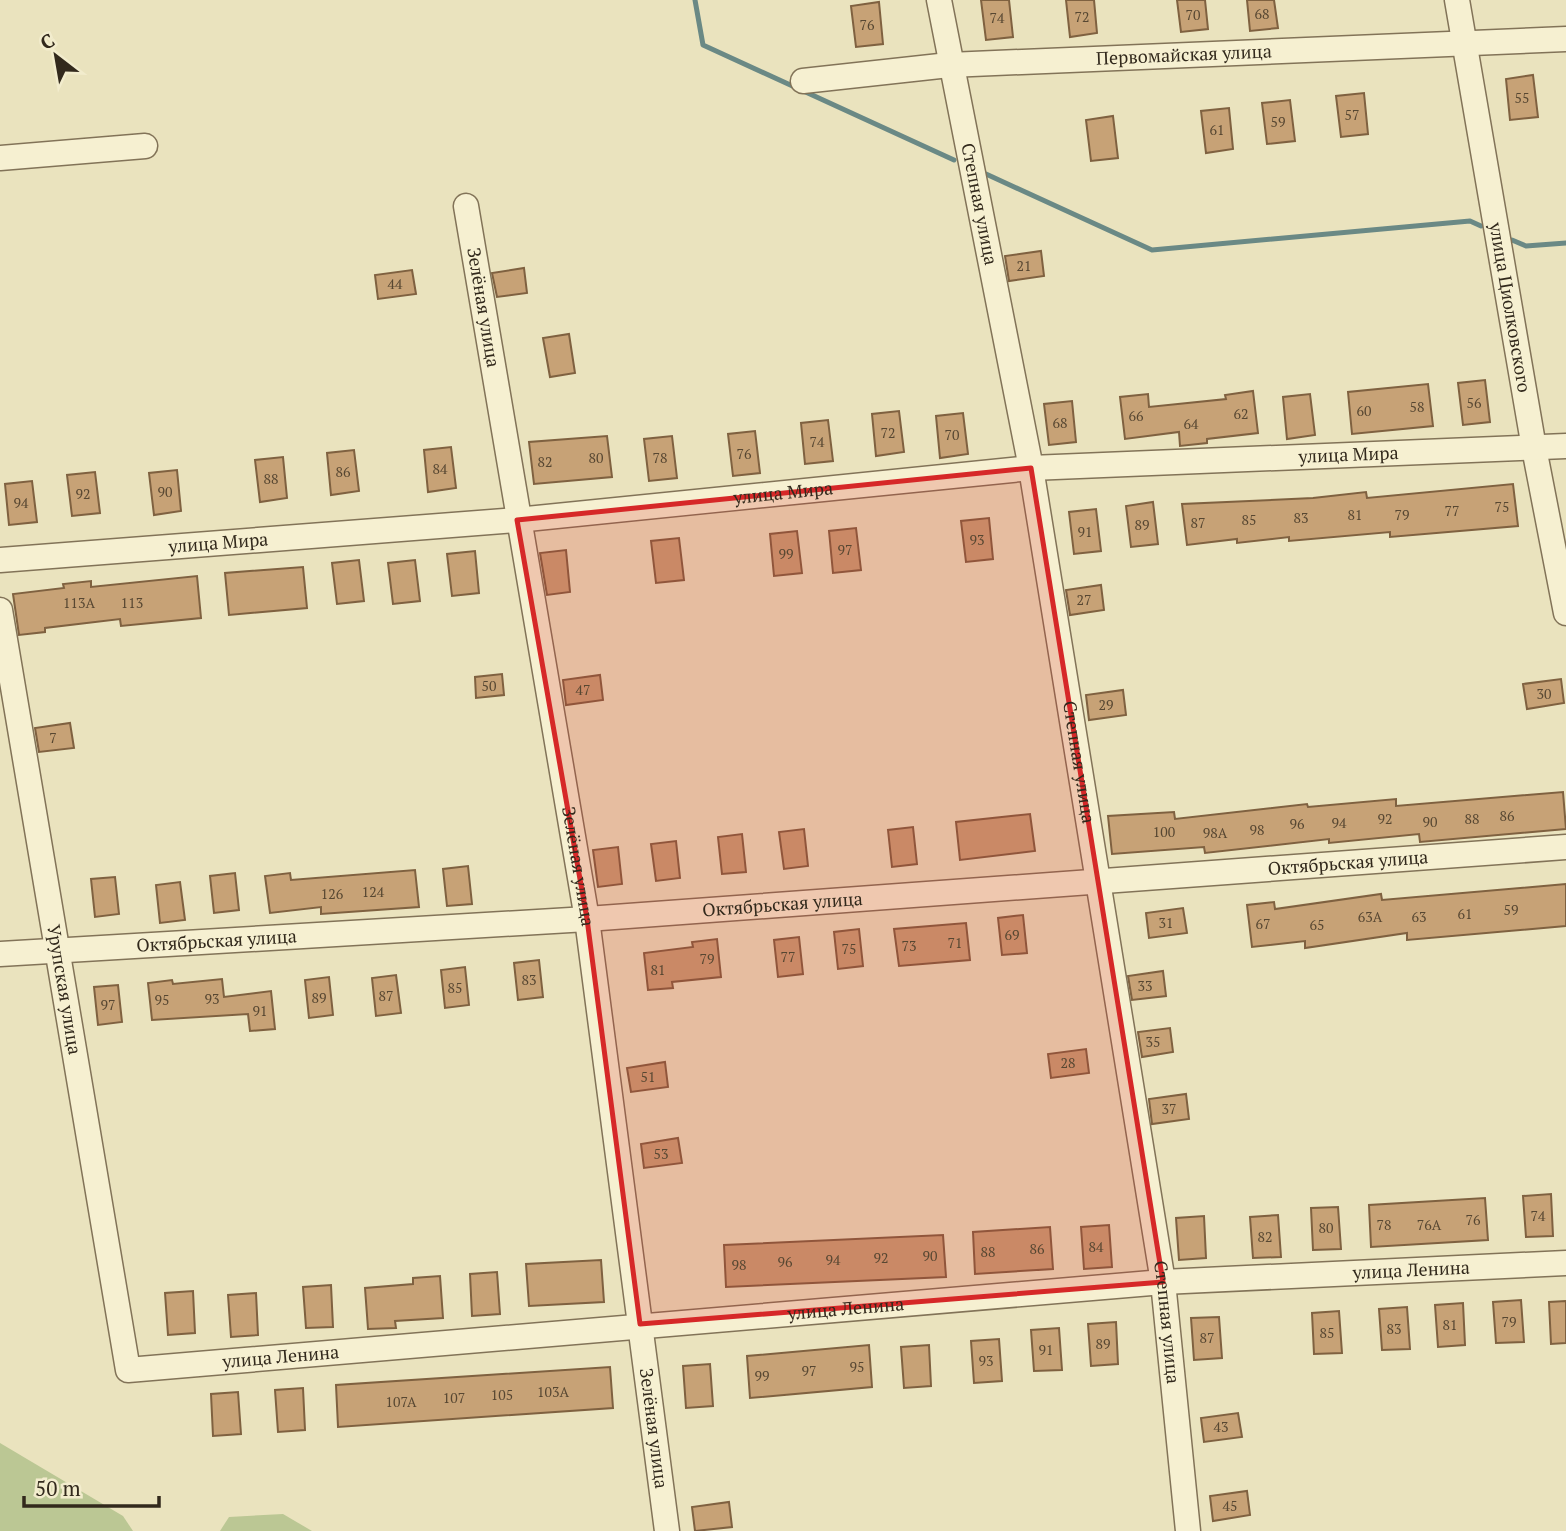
<svg xmlns="http://www.w3.org/2000/svg" width="1566" height="1531" viewBox="0 0 1566 1531" font-family="'PT Serif',serif">
<style>
.green{fill:#bbc794}
.lines{fill:none;stroke-linecap:round;stroke-linejoin:round}
.stream{stroke:#6a8985;stroke-width:5}
.building{fill:#c7a276;stroke:#7f6140;stroke-width:2}
.minor-casing{stroke:#827358;stroke-width:27}
.minor{stroke:#f6f0d1;stroke-width:24}
.marked{fill:#d62828;fill-opacity:0.2;stroke:#d62828;stroke-width:5;stroke-linejoin:round}
.labels{text-anchor:middle;stroke-width:7;stroke-linejoin:round;paint-order:stroke}
.number-label{font-size:14px;fill:#574732}
.street-label{font-size:18px;fill:#32291c;stroke:#f2eccd}
</style>
<rect width="100%" height="100%" fill="#eae3be"/>
<g class="green">
<polygon points="0,1443 123,1516 133,1531 0,1531"/>
<polygon points="283,1514 312,1531 220,1531 229,1517"/>
</g>
<g class="lines">
<g class="stream">
<polyline points="695,0 703,45 954,160"/>
<polyline points="986,174 1152,250 1470,221 1481,226"/>
<polyline points="1512,240 1526,246 1566,243"/>
</g>
</g>
<g class="building">
<polygon points="981,0 1009,0 1013,37 986,40"/>
<polygon points="1066,0 1094,0 1097,33 1070,37"/>
<polygon points="1177,0 1205,0 1208,29 1181,32"/>
<polygon points="1247,0 1274,0 1278,28 1250,31"/>
<polygon points="879,2 883,44 856,47 851,6"/>
<polygon points="1533,75 1538,117 1510,120 1506,79"/>
<polygon points="1364,93 1368,134 1341,137 1336,96"/>
<polygon points="1290,100 1295,141 1267,144 1262,103"/>
<polygon points="1229,108 1233,149 1206,153 1201,111"/>
<polygon points="1113,116 1118,158 1091,161 1086,120"/>
<polygon points="1041,251 1044,276 1009,281 1005,256"/>
<polygon points="524,268 527,293 497,297 492,273"/>
<polygon points="412,270 416,294 378,299 375,275"/>
<polygon points="569,334 575,373 550,377 543,338"/>
<polygon points="1485,380 1490,422 1463,425 1458,383"/>
<polygon points="1428,384 1433,426 1352,434 1348,392"/>
<polygon points="1253,391 1258,433 1207,439 1207,443 1180,446 1179,432 1125,439 1120,397 1148,394 1149,407 1226,399 1225,395"/>
<polygon points="1310,394 1315,435 1287,439 1283,397"/>
<polygon points="1072,401 1076,442 1049,445 1044,404"/>
<polygon points="899,411 904,452 876,456 872,414"/>
<polygon points="963,413 968,454 940,458 936,416"/>
<polygon points="828,420 833,461 805,464 801,423"/>
<polygon points="755,431 760,473 733,476 728,434"/>
<polygon points="607,436 612,477 534,484 529,442"/>
<polygon points="672,436 677,478 649,481 644,439"/>
<polygon points="451,447 456,488 428,492 424,450"/>
<polygon points="354,450 359,491 331,495 327,453"/>
<polygon points="283,457 287,498 260,502 255,460"/>
<polygon points="177,470 181,511 154,515 149,473"/>
<polygon points="95,472 100,513 72,516 67,475"/>
<polygon points="32,481 37,522 9,525 5,484"/>
<polygon points="1513,484 1518,526 1390,537 1390,532 1289,541 1289,537 1237,543 1237,539 1187,545 1182,504 1313,498 1366,492 1367,498"/>
<polygon points="1153,502 1158,544 1131,547 1126,506"/>
<polygon points="1096,509 1101,551 1074,554 1069,512"/>
<polygon points="989,518 993,559 966,562 961,521"/>
<polygon points="856,528 861,570 833,573 829,531"/>
<polygon points="797,531 802,573 774,576 770,534"/>
<polygon points="679,538 684,580 656,583 651,541"/>
<polygon points="566,550 570,592 547,595 540,553"/>
<polygon points="475,551 479,593 452,596 447,554"/>
<polygon points="359,560 364,601 337,604 332,563"/>
<polygon points="415,560 420,601 393,604 388,563"/>
<polygon points="303,567 307,608 229,615 225,573"/>
<polygon points="197,576 201,618 121,626 120,619 45,628 45,632 19,635 13,594 64,588 63,584 91,581 91,587"/>
<polygon points="1101,585 1104,610 1070,615 1066,590"/>
<polygon points="502,674 504,695 476,698 475,677"/>
<polygon points="600,675 603,700 566,705 563,680"/>
<polygon points="1561,679 1564,703 1527,709 1523,684"/>
<polygon points="1123,690 1126,715 1089,720 1086,695"/>
<polygon points="70,723 74,748 39,752 35,728"/>
<polygon points="1563,792 1566,829 1420,842 1419,834 1329,843 1329,839 1205,853 1204,847 1112,854 1108,816 1174,812 1175,819 1307,804 1308,807 1396,799 1396,806"/>
<polygon points="1030,814 1035,851 960,860 956,822"/>
<polygon points="913,827 917,864 892,867 888,830"/>
<polygon points="804,829 808,866 784,869 779,832"/>
<polygon points="742,834 746,872 722,874 718,837"/>
<polygon points="676,841 680,878 656,881 651,844"/>
<polygon points="618,847 622,884 598,887 593,850"/>
<polygon points="468,866 472,904 447,906 443,869"/>
<polygon points="415,870 419,907 321,914 321,907 270,913 265,876 290,873 291,880"/>
<polygon points="235,873 239,910 214,913 210,876"/>
<polygon points="115,877 119,914 95,917 91,879"/>
<polygon points="180,882 185,920 160,923 156,885"/>
<polygon points="1566,884 1566,926 1407,940 1407,933 1305,948 1305,941 1252,947 1247,905 1274,902 1275,909 1381,894 1382,900"/>
<polygon points="1183,908 1187,933 1149,938 1146,913"/>
<polygon points="1023,915 1027,953 1002,955 998,918"/>
<polygon points="966,923 970,960 899,966 894,929"/>
<polygon points="859,929 863,966 838,969 834,932"/>
<polygon points="799,937 803,974 778,977 774,940"/>
<polygon points="717,939 721,977 672,982 673,988 648,990 644,953 693,947 692,942"/>
<polygon points="539,960 543,997 518,1000 514,963"/>
<polygon points="465,967 469,1005 445,1008 441,970"/>
<polygon points="1163,971 1166,996 1132,1000 1128,976"/>
<polygon points="396,975 401,1013 376,1016 372,978"/>
<polygon points="329,977 333,1015 309,1018 305,980"/>
<polygon points="222,979 224,997 271,991 275,1029 250,1031 248,1014 152,1020 148,983 172,980 173,984"/>
<polygon points="118,985 122,1022 98,1025 94,987"/>
<polygon points="1170,1028 1173,1052 1142,1057 1138,1032"/>
<polygon points="1086,1049 1089,1073 1051,1078 1048,1054"/>
<polygon points="665,1062 668,1087 631,1092 627,1068"/>
<polygon points="1186,1094 1189,1119 1152,1124 1149,1099"/>
<polygon points="678,1138 682,1163 644,1168 641,1144"/>
<polygon points="1551,1194 1553,1236 1526,1237 1523,1196"/>
<polygon points="1485,1198 1488,1240 1371,1247 1369,1205"/>
<polygon points="1338,1207 1341,1249 1313,1250 1311,1208"/>
<polygon points="1278,1215 1281,1257 1253,1258 1250,1217"/>
<polygon points="1204,1216 1206,1258 1179,1260 1176,1218"/>
<polygon points="1109,1225 1112,1267 1084,1269 1081,1227"/>
<polygon points="1050,1227 1053,1269 975,1274 973,1232"/>
<polygon points="943,1235 946,1277 726,1287 724,1245"/>
<polygon points="601,1260 604,1302 529,1306 526,1264"/>
<polygon points="497,1272 500,1314 472,1316 470,1274"/>
<polygon points="440,1276 443,1318 395,1321 396,1328 368,1329 365,1288 413,1284 413,1278"/>
<polygon points="331,1285 333,1327 306,1328 303,1287"/>
<polygon points="193,1291 195,1333 168,1335 165,1293"/>
<polygon points="256,1293 258,1335 231,1337 228,1295"/>
<polygon points="1521,1300 1524,1342 1496,1343 1493,1302"/>
<polygon points="1566,1301 1566,1343 1551,1344 1549,1302"/>
<polygon points="1463,1303 1465,1345 1438,1347 1435,1305"/>
<polygon points="1407,1307 1410,1349 1382,1350 1379,1309"/>
<polygon points="1339,1311 1342,1353 1314,1354 1312,1313"/>
<polygon points="1219,1317 1222,1358 1194,1360 1191,1318"/>
<polygon points="1116,1322 1118,1364 1091,1366 1088,1324"/>
<polygon points="1059,1328 1062,1370 1034,1371 1031,1330"/>
<polygon points="999,1339 1002,1381 974,1383 971,1341"/>
<polygon points="869,1345 872,1387 750,1398 747,1356"/>
<polygon points="929,1345 931,1386 904,1388 901,1347"/>
<polygon points="710,1364 713,1406 686,1408 683,1366"/>
<polygon points="610,1367 613,1408 338,1427 336,1385"/>
<polygon points="303,1388 305,1430 278,1432 275,1390"/>
<polygon points="238,1392 241,1434 213,1436 211,1394"/>
<polygon points="1238,1413 1242,1437 1204,1442 1201,1418"/>
<polygon points="1247,1491 1250,1515 1213,1521 1210,1496"/>
<polygon points="729,1502 732,1527 695,1531 692,1507"/>
</g>
<g class="lines">
<g class="minor-casing">
<g id="minor">
<path id="s1" d="M939,0L1031,468L1163,1282L1188,1531"/>
<path id="s2" d="M1457,0L1534,448L1566,613"/>
<path id="s3" d="M803,81L949,65L1566,39"/>
<polyline points="0,158 145,146"/>
<path id="s4" d="M466,206L587,919L667,1531"/>
<path id="s5" d="M0,560L517,520L1031,468L1566,446"/>
<path id="s6" d="M0,610L128,1370L1163,1282L1566,1263"/>
<path id="s7" d="M0,954L587,919L1566,847"/>
</g>
</g>
<use href="#minor" class="minor"/>
</g>
<path class="marked" d="M1031,468L1163,1282L640,1324L587,919L517,520Z"/>
<g class="labels">
<g class="number-label">
<text x="1262" y="19">68</text>
<text x="1193" y="20">70</text>
<text x="1082" y="22">72</text>
<text x="997" y="23">74</text>
<text x="867" y="30">76</text>
<text x="1522" y="103">55</text>
<text x="1352" y="120">57</text>
<text x="1278" y="127">59</text>
<text x="1217" y="135">61</text>
<text x="1024" y="271">21</text>
<text x="395" y="289">44</text>
<text x="1474" y="408">56</text>
<text x="1417" y="412">58</text>
<text x="1364" y="416">60</text>
<text x="1241" y="419">62</text>
<text x="1136" y="421">66</text>
<text x="1060" y="428">68</text>
<text x="1191" y="429">64</text>
<text x="888" y="438">72</text>
<text x="952" y="440">70</text>
<text x="817" y="447">74</text>
<text x="744" y="459">76</text>
<text x="596" y="463">80</text>
<text x="660" y="463">78</text>
<text x="545" y="467">82</text>
<text x="440" y="474">84</text>
<text x="343" y="477">86</text>
<text x="271" y="484">88</text>
<text x="165" y="497">90</text>
<text x="83" y="499">92</text>
<text x="21" y="508">94</text>
<text x="1502" y="512">75</text>
<text x="1452" y="516">77</text>
<text x="1355" y="520">81</text>
<text x="1402" y="520">79</text>
<text x="1301" y="523">83</text>
<text x="1249" y="525">85</text>
<text x="1198" y="528">87</text>
<text x="1142" y="530">89</text>
<text x="1085" y="537">91</text>
<text x="977" y="545">93</text>
<text x="845" y="555">97</text>
<text x="786" y="559">99</text>
<text x="1084" y="605">27</text>
<text x="79" y="608">113А</text>
<text x="132" y="608">113</text>
<text x="489" y="691">50</text>
<text x="583" y="695">47</text>
<text x="1544" y="699">30</text>
<text x="1106" y="710">29</text>
<text x="53" y="743">7</text>
<text x="1507" y="821">86</text>
<text x="1385" y="824">92</text>
<text x="1472" y="824">88</text>
<text x="1430" y="827">90</text>
<text x="1339" y="828">94</text>
<text x="1297" y="829">96</text>
<text x="1257" y="835">98</text>
<text x="1164" y="837">100</text>
<text x="1215" y="838">98А</text>
<text x="373" y="897">124</text>
<text x="332" y="899">126</text>
<text x="1511" y="915">59</text>
<text x="1465" y="919">61</text>
<text x="1370" y="922">63А</text>
<text x="1419" y="922">63</text>
<text x="1166" y="928">31</text>
<text x="1263" y="929">67</text>
<text x="1317" y="930">65</text>
<text x="1012" y="940">69</text>
<text x="955" y="948">71</text>
<text x="909" y="951">73</text>
<text x="849" y="954">75</text>
<text x="788" y="962">77</text>
<text x="707" y="964">79</text>
<text x="658" y="975">81</text>
<text x="529" y="985">83</text>
<text x="1145" y="991">33</text>
<text x="455" y="993">85</text>
<text x="386" y="1001">87</text>
<text x="319" y="1003">89</text>
<text x="212" y="1004">93</text>
<text x="162" y="1005">95</text>
<text x="108" y="1010">97</text>
<text x="260" y="1016">91</text>
<text x="1153" y="1047">35</text>
<text x="1068" y="1068">28</text>
<text x="648" y="1082">51</text>
<text x="1169" y="1114">37</text>
<text x="661" y="1159">53</text>
<text x="1538" y="1221">74</text>
<text x="1473" y="1225">76</text>
<text x="1384" y="1230">78</text>
<text x="1429" y="1230">76А</text>
<text x="1326" y="1233">80</text>
<text x="1265" y="1242">82</text>
<text x="1096" y="1252">84</text>
<text x="1037" y="1254">86</text>
<text x="988" y="1257">88</text>
<text x="930" y="1261">90</text>
<text x="881" y="1263">92</text>
<text x="833" y="1265">94</text>
<text x="785" y="1267">96</text>
<text x="739" y="1270">98</text>
<text x="1509" y="1327">79</text>
<text x="1450" y="1330">81</text>
<text x="1394" y="1334">83</text>
<text x="1327" y="1338">85</text>
<text x="1207" y="1343">87</text>
<text x="1103" y="1349">89</text>
<text x="1046" y="1355">91</text>
<text x="986" y="1366">93</text>
<text x="857" y="1372">95</text>
<text x="809" y="1376">97</text>
<text x="762" y="1381">99</text>
<text x="553" y="1397">103А</text>
<text x="502" y="1400">105</text>
<text x="454" y="1403">107</text>
<text x="401" y="1407">107А</text>
<text x="1221" y="1432">43</text>
<text x="1230" y="1511">45</text>
</g>
<g class="street-label">
<text dy="6" stroke="none"><textPath href="#s3" startOffset="382">Первомайская улица</textPath></text>
<text dy="6" stroke="none"><textPath href="#s1" startOffset="208">Степная улица</textPath></text>
<text dy="6" stroke="none"><textPath href="#s2" startOffset="312">улица Циолковского</textPath></text>
<text dy="6" stroke="none"><textPath href="#s4" startOffset="103">Зелёная улица</textPath></text>
<text dy="6" stroke="none"><textPath href="#s5" startOffset="1353">улица Мира</textPath></text>
<text dy="6" stroke="none"><textPath href="#s5" startOffset="786">улица Мира</textPath></text>
<text dy="6" stroke="none"><textPath href="#s5" startOffset="219">улица Мира</textPath></text>
<text dy="6" stroke="none"><textPath href="#s1" startOffset="775">Степная улица</textPath></text>
<text dy="6" stroke="none"><textPath href="#s7" startOffset="1351">Октябрьская улица</textPath></text>
<text dy="6" stroke="none"><textPath href="#s4" startOffset="670">Зелёная улица</textPath></text>
<text dy="6" stroke="none"><textPath href="#s7" startOffset="784">Октябрьская улица</textPath></text>
<text dy="6" stroke="none"><textPath href="#s7" startOffset="217">Октябрьская улица</textPath></text>
<text dy="6" stroke="none"><textPath href="#s6" startOffset="385">Урупская улица</textPath></text>
<text dy="6" stroke="none"><textPath href="#s6" startOffset="2058">улица Ленина</textPath></text>
<text dy="6" stroke="none"><textPath href="#s6" startOffset="1491">улица Ленина</textPath></text>
<text dy="6" stroke="none"><textPath href="#s1" startOffset="1342">Степная улица</textPath></text>
<text dy="6" stroke="none"><textPath href="#s6" startOffset="924">улица Ленина</textPath></text>
<text dy="6" stroke="none"><textPath href="#s4" startOffset="1237">Зелёная улица</textPath></text>
</g>
</g>
<g transform="translate(56 56) rotate(329)" stroke="#f2eccd" stroke-width="5" paint-order="stroke">
<path d="M0-5L12 26L0 18L-12 26Z" fill="#32291c"/>
<text y="-10" font-size="19" font-weight="bold" text-anchor="middle" fill="#32291c">С</text>
</g>
<path d="M24 1496v10h135v-10" fill="none" stroke="#32291c" stroke-width="3.5"/>
<text x="35" y="1496" font-size="21" fill="#32291c" stroke="#f2eccd" stroke-width="5" paint-order="stroke">50 m</text>
</svg>
